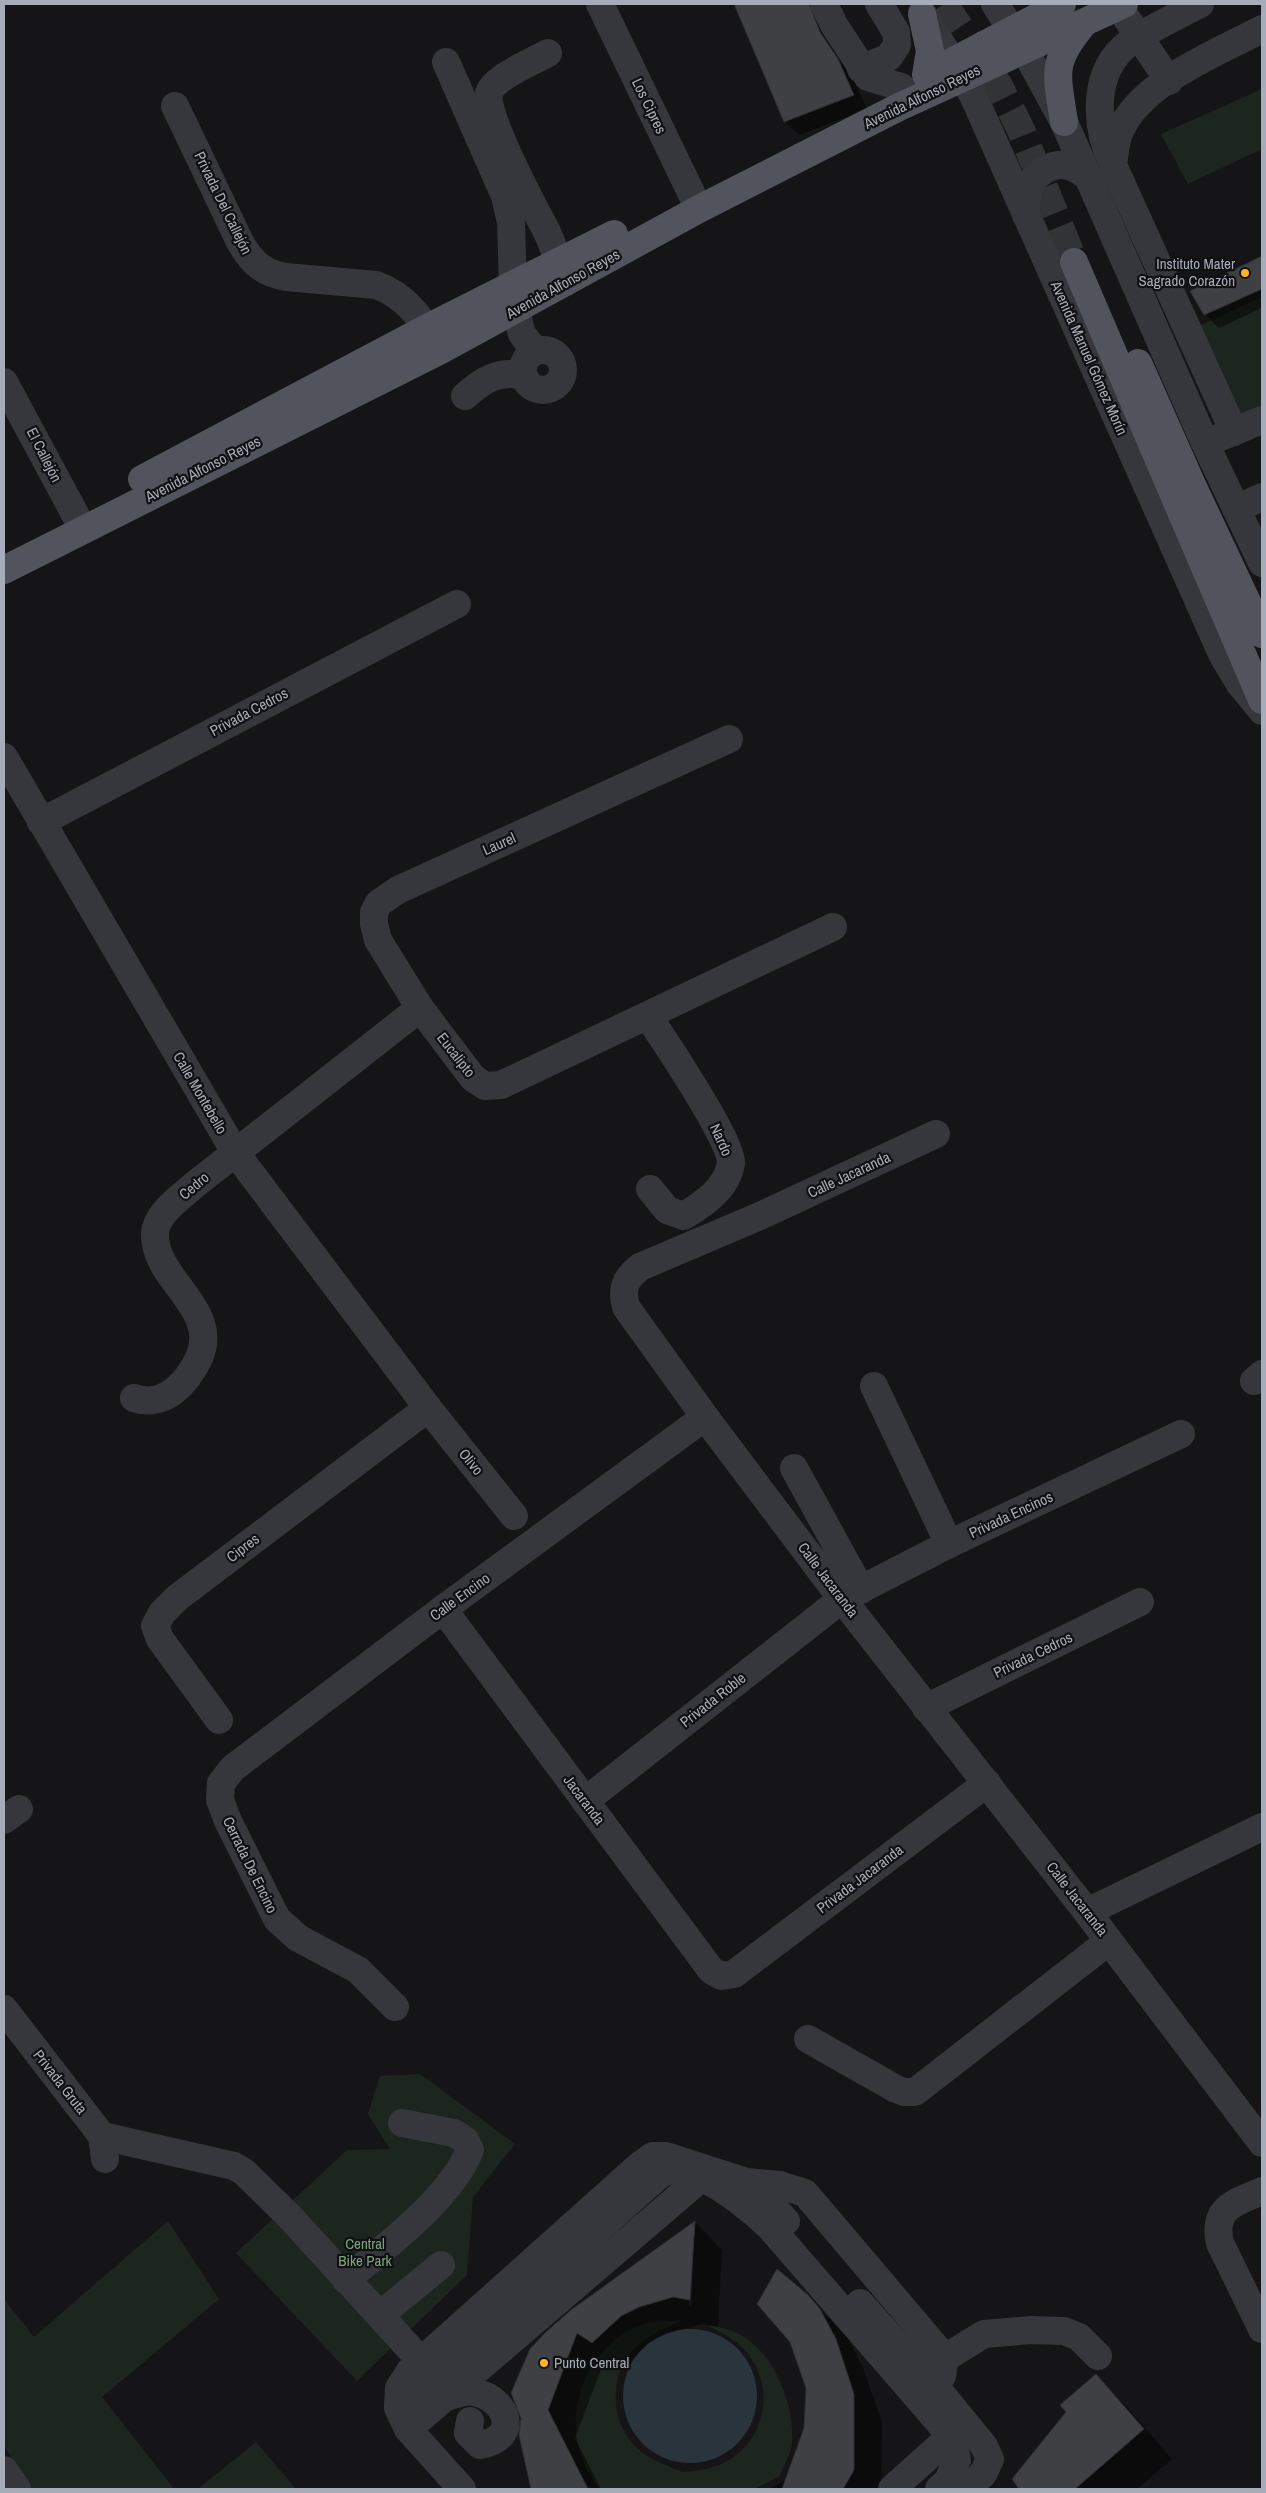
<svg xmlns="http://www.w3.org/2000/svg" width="1266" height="2493" viewBox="0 0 1266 2493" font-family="'Archivo Narrow',sans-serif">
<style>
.green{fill:#1d261e}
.water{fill:#2a343c}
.shadow{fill:#0007;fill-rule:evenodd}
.building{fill:#3f4044;stroke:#2f2f33}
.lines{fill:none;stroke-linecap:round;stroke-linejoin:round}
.major-tunnel{stroke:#323337;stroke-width:28;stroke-dasharray:28 14;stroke-linecap:butt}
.minor{stroke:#36373d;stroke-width:28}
.major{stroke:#51545c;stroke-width:28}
.poi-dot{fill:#ffb225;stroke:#101012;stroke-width:2}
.labels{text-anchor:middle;stroke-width:4.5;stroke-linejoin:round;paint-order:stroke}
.street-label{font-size:15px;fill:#a6acb8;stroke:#101012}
.poi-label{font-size:15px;fill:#a6acb8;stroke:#101012;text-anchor:end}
.park-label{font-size:15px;fill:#7ba57d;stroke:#101012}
</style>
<rect width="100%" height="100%" fill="#151517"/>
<g class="green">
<polygon points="1262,89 1262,149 1188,184 1161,134"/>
<polygon points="1262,297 1262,413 1242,422 1199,326"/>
<polygon points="420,2074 515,2144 473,2197 467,2275 357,2381 236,2253 347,2150 390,2149 368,2114 380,2076"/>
<polygon points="168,2221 219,2299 102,2397 174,2489 30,2489 4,2445 4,2299 34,2337"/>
<path d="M664,2321H682C649,2334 619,2351 616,2390C614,2412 620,2429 634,2445C644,2456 653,2460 666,2465C671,2467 678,2471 683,2472C688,2472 694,2471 699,2470C759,2463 785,2393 743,2348C734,2339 719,2332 708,2325C719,2327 731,2329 741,2335C775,2354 795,2406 792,2444C791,2454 783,2466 780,2476L755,2489H599C589,2474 580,2458 577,2440C569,2393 596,2342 641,2325C648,2322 656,2322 664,2321Z"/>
<polygon points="256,2442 296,2489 198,2489"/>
</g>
<circle class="water" cx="690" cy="2396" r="67"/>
<g class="shadow">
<polygon points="735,4 819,4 867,109 799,135 785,122"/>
<polygon points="1262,258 1262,308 1219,328 1205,314 1192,291"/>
<path d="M695,2222L722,2250L718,2327L701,2324L666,2334L649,2343L621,2370L605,2359L575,2438L601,2489H532L520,2435L572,2311ZM691,2271H693L691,2306H689Z"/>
<polygon points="807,2296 848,2338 863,2368 882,2422 881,2489 769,2489 786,2480 805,2428"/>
<polygon points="1096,2376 1125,2405 1172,2459 1137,2489 1019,2489"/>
</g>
<g class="building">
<polygon points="734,4 809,4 820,32 838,59 854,95 784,122"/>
<polygon points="1262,256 1262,289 1204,315 1190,291"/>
<polygon points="695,2221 690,2300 673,2297 639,2307 621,2316 592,2343 577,2333 548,2410 588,2489 531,2489 519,2435 521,2418 511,2393 530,2349 546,2332 571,2310"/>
<polygon points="777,2269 808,2295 820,2309 836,2339 854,2394 854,2470 843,2489 782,2489 804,2428 806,2388 790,2342 757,2304"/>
<polygon points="1096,2374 1144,2429 1075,2489 1019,2489 1012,2479 1066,2412 1060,2405"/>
</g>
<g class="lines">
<polyline class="major-tunnel" points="944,4 998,84 1021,130 1074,262"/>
<g class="minor">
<polyline points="600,4 699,209"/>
<polyline points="824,4 834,25 868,77 901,87"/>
<polyline points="995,4 1024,49 1064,122 1205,443 1262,563"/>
<polyline points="1119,7 1169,81"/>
<polyline points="922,13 972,93 1223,656 1240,684 1262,711"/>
<path d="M548,53C534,61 494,77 489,93C483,113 535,209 547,232C554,248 560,265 566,282"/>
<polyline points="446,62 505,196 511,222 513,286 519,323 522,334 535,351"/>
<polyline points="861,69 889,57 897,45 896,32 879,4"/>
<path d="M175,106L240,242C252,263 263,273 286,277L376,285C406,295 423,321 439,346"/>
<path d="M1113,164C1095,127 1091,71 1129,43C1151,28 1177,16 1200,4"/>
<path d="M1026,215C1026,207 1026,198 1028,191C1032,175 1052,161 1069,166C1076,168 1084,174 1090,178"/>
<circle cx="543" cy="370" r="20"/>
<polyline points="4,382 83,529"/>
<path d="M465,396C484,379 498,371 523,375"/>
<path d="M1234,432L1113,165C1115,154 1115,141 1120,131C1141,82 1217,53 1262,29"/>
<polyline points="1218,438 1262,420"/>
<polyline points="1236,509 1262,497"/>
<polyline points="729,739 398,890 379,903 374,912 374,924 378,940 420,1008 473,1078 485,1086 501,1085 833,927"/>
<polyline points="4,757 235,1152 428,1408 514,1516"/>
<polyline points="41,822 457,604"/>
<path d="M648,1016C663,1038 733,1143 731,1163C727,1189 703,1204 684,1216L667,1210L650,1189"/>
<path d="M936,1134L760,1216L640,1267C625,1279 621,1288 626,1307L705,1417L842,1599L1087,1912L1262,2143"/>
<polyline points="1254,1381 1262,1374"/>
<polyline points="874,1386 949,1544"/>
<path d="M134,1398C148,1403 162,1400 174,1391C185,1382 193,1371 199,1358C221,1308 153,1280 155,1233C156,1214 180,1198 193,1186L420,1008"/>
<polyline points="794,1468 861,1590"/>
<polyline points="443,1609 711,1970 721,1976 734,1974 987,1783"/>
<polyline points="926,1708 1140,1602"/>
<polyline points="219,1720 160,1639 155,1626 162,1613 177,1598 428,1408"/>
<polyline points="585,1801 842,1599 949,1544 1181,1434"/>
<polyline points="4,1820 19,1809"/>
<polyline points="1087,1912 1262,1827"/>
<polyline points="395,2007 358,1970 298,1938 277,1919 228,1821 220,1800 221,1783 233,1768 443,1609 705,1417"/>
<polyline points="4,2009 102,2136 105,2159"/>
<polyline points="808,2039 896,2089 904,2092 915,2092 1109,1941"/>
<polyline points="102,2136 234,2166 244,2172 290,2217 421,2361"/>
<path d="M1262,2191C1235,2203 1212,2207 1220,2243L1262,2329"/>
<path d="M346,2280C385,2247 451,2198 470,2150L465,2140L454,2133L402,2123"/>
<polyline points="860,2303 939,2391 984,2446 990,2459 983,2474 966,2489"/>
<polyline points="380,2315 441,2265"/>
<polyline points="942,2376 945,2358 984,2334 1031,2330 1064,2331 1079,2337 1098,2356"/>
<path d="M446,2397C454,2395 466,2390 474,2392C507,2398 522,2438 480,2445L468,2433L470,2421"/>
<polyline points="398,2406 399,2388 410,2371 639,2166 653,2156 666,2156 753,2184 786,2221"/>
<polyline points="408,2429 701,2178 780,2185 805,2193 945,2358"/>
<polyline points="4,2470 17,2489"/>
<path d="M462,2489L408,2429L398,2408L649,2184C654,2180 659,2174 665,2172C694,2161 748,2207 769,2226L951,2436L957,2460L948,2481L939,2489"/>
<polyline points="892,2489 951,2436 947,2420"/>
</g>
<g class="major">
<polyline points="922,14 930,51 926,75"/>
<polyline points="929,74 1062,4"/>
<path d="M1064,122C1057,73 1050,64 1083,24"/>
<polyline points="1074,262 1262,700"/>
<polyline points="1138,363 1192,485 1262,634"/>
<polyline points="142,479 427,328 614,234"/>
<polyline points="4,570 441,350 699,209 899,107 1124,4"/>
</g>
</g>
<g class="poi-dot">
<circle cx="1245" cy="273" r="5"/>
<circle cx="544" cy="2363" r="5"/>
</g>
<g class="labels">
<g class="street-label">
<text transform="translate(922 97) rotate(-26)" y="5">Avenida Alfonso Reyes</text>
<text transform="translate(649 106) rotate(64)" y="5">Los Cipres</text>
<text transform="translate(223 203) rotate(64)" y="5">Privada Del Callejón</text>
<text transform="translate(563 284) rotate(-29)" y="5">Avenida Alfonso Reyes</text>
<text transform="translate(1089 358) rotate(66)" y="5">Avenida Manuel Gómez Morín</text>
<text transform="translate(44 455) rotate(63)" y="5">El Callejón</text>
<text transform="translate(203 469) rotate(-27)" y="5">Avenida Alfonso Reyes</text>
<text transform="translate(249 712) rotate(-28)" y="5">Privada Cedros</text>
<text transform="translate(499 844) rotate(-24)" y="5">Laurel</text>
<text transform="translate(456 1055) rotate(52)" y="5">Eucalipto</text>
<text transform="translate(200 1093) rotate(60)" y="5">Calle Montebello</text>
<text transform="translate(721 1140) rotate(66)" y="5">Nardo</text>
<text transform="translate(849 1175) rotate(-25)" y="5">Calle Jacaranda</text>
<text transform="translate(194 1186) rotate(-40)" y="5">Cedro</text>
<text transform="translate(471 1462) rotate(51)" y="5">Olivo</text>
<text transform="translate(1011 1515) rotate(-25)" y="5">Privada Encinos</text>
<text transform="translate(243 1548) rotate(-37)" y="5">Cipres</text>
<text transform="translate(828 1580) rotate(53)" y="5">Calle Jacaranda</text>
<text transform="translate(460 1597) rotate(-36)" y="5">Calle Encino</text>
<text transform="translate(1033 1655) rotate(-26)" y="5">Privada Cedros</text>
<text transform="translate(713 1700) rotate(-38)" y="5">Privada Roble</text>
<text transform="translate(584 1800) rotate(53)" y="5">Jacaranda</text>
<text transform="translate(250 1865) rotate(64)" y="5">Cerrada De Encino</text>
<text transform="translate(860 1879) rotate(-37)" y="5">Privada Jacaranda</text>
<text transform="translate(1077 1899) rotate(52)" y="5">Calle Jacaranda</text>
<text transform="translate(60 2082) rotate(52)" y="5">Privada Gruta</text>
</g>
<g class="poi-label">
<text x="1235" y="269">Instituto Mater<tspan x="1235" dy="17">Sagrado Corazón</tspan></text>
<text x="554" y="2368" text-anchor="start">Punto Central</text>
</g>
<g class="park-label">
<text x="365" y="2249">Central<tspan x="365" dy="17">Bike Park</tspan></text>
</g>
</g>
<rect width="1266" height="2493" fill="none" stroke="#a6acb8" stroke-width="10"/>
</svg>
